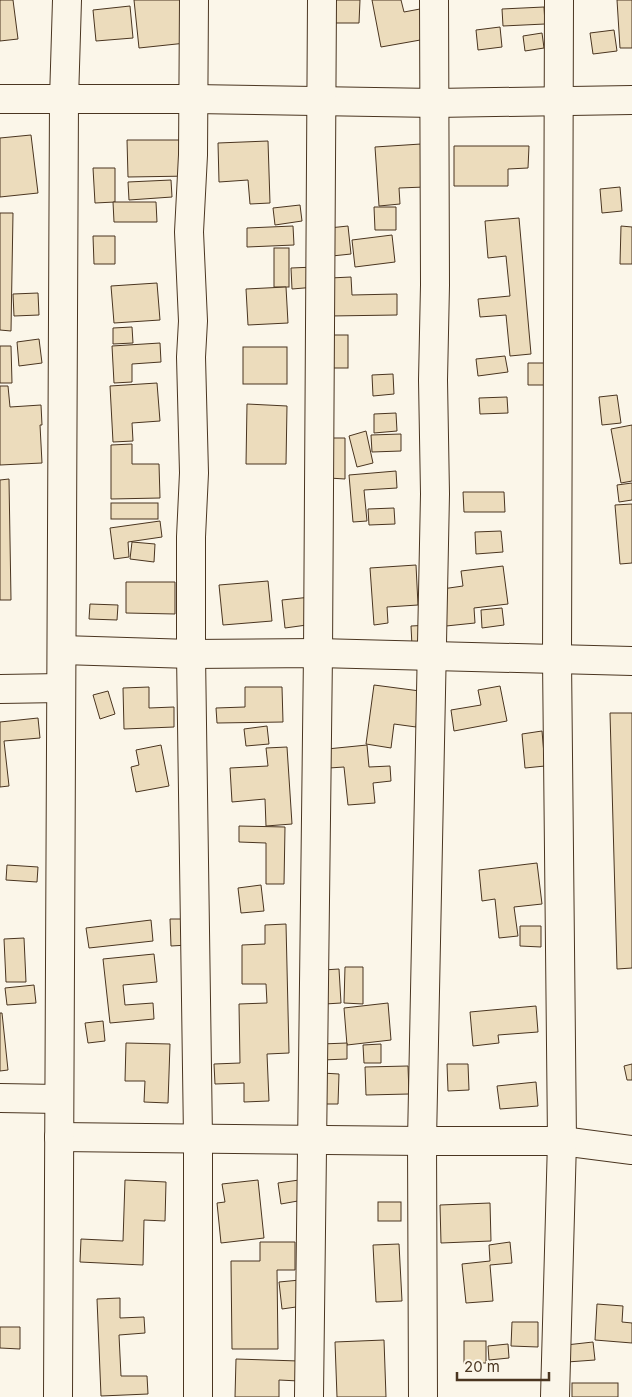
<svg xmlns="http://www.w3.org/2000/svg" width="632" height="1397" viewBox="0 0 632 1397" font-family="Inter,sans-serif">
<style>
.building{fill:#ecdcbc;stroke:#4a3520}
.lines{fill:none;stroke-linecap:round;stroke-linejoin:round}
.minor-casing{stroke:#4a3520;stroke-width:30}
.minor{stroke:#fbf6e9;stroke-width:28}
</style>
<rect width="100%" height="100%" fill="#fbf6e9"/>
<g class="building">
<polygon points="0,0 13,0 18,39 0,41"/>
<polygon points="134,0 181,0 186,43 139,48"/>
<polygon points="334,0 360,0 359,23 333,23"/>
<polygon points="372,0 401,0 404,12 420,9 426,39 381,47"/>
<polygon points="617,0 632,0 632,48 620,48"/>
<polygon points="130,6 133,38 96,41 93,10"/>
<polygon points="544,7 545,24 503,26 502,9"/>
<polygon points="500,27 502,47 478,50 476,30"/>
<polygon points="614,30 617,51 593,54 590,33"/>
<polygon points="542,33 544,48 525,51 523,36"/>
<polygon points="31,135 38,193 0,197 0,138"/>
<polygon points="127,140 190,140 191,176 128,177"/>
<polygon points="268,141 270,203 250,204 248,180 219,182 218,143"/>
<polygon points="421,144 425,187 399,188 400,204 379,206 375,147"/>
<polygon points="454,146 529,146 528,168 508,169 508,186 454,186"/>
<polygon points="93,168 115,168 115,202 95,203"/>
<polygon points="171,180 172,197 129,200 128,182"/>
<polygon points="620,187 622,211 602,213 600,189"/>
<polygon points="113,202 156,202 157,222 114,222"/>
<polygon points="300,205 302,221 275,225 273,208"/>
<polygon points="374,207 396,207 396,230 375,230"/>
<polygon points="0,213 13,213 11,331 0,330"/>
<polygon points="519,218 531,354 510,356 506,315 480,317 478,299 510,296 506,256 488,258 485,221"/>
<polygon points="293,226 294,245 247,247 247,228"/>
<polygon points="348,226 351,254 332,256 329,228"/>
<polygon points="621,226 632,227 632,264 620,264"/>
<polygon points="392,235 395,262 355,267 352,240"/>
<polygon points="93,236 115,236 115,264 94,264"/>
<rect x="274" y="248" width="15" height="39"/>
<polygon points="315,267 316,287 292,289 291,268"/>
<polygon points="351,277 352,295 397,294 397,315 330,316 330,278"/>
<polygon points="157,283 160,320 114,323 111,286"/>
<polygon points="286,287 288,323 248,325 246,289"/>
<polygon points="38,293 39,315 14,316 13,294"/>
<polygon points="132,327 133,343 113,344 113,328"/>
<rect x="329" y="335" width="19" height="33"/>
<polygon points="39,339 42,363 19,366 17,342"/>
<polygon points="160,343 161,362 132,364 132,382 114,383 112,346"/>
<polygon points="0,346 11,346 12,383 0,383"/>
<rect x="243" y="347" width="44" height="37"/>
<polygon points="505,356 508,372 478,376 476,359"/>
<polygon points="528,363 548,363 549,385 528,385"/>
<polygon points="393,374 394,394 373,396 372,375"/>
<polygon points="157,383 160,421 132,423 133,441 113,442 110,386"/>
<polygon points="0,386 8,386 10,407 41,405 42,425 40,425 42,463 0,465"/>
<polygon points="617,395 621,423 602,425 599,397"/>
<polygon points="507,397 508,413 480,414 479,398"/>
<polygon points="247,404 287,406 286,464 246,464"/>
<polygon points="396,413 397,431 374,433 374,414"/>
<polygon points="632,425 632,481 621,483 611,429"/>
<polygon points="366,431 373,463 357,467 349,436"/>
<polygon points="401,434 401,451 372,452 371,435"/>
<polygon points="329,438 345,438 345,479 329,478"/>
<polygon points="132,444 132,464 159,464 160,498 111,499 111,445"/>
<polygon points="396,471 397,488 364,490 367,521 353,522 349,475"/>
<polygon points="9,479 11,600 0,600 0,480"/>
<polygon points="632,483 632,500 619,502 617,485"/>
<polygon points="463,492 504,492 505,512 464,512"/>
<rect x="111" y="503" width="47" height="16"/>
<polygon points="632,504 632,563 620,564 615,505"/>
<polygon points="394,508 395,524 369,525 368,509"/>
<polygon points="160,521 162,537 128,542 129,557 114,559 110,528"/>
<polygon points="501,531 503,552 476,554 475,532"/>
<polygon points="132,542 155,544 154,562 130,559"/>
<polygon points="416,565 418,605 387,607 388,623 374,625 370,568"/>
<polygon points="503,566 508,604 474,608 475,623 446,626 442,589 463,586 461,571"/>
<polygon points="268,581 272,621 223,625 219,585"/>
<polygon points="126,582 175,582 175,614 126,613"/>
<polygon points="311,597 314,624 285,628 282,600"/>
<polygon points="90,604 118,605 117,620 89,619"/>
<polygon points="502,608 504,625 482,628 481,610"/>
<polygon points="431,625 432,646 412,646 411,626"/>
<polygon points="374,685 420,691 416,727 394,724 391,748 366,744"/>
<polygon points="500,686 507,721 454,731 451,710 481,705 478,690"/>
<polygon points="149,687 149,708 174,707 174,727 124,729 123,688"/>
<polygon points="245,687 282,687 283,722 217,723 216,708 245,707"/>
<polygon points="108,691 115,714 100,719 93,695"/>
<polygon points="610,713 632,713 632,968 617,969"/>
<polygon points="38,718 40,738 4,741 9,786 0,787 0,722"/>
<polygon points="267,726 269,744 246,746 244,729"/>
<polygon points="542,731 545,766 525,768 522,734"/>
<polygon points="161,745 169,786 136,792 131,767 139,765 136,750"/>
<polygon points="367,745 369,767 390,766 391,781 373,783 375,803 348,805 344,767 329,768 327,749"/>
<polygon points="287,747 292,824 266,826 265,799 232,802 230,768 268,766 266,748"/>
<polygon points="239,826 285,827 284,884 266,884 266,843 239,842"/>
<polygon points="537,863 542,904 514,907 518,936 499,938 495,899 482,901 479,870"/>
<polygon points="7,865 38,867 37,882 6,880"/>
<polygon points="261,885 264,911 241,913 238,888"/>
<polygon points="170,919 187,919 188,945 171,946"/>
<polygon points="151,920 153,941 89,948 86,928"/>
<polygon points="286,924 289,1053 267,1054 269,1101 244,1102 244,1083 215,1084 214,1064 240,1063 239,1004 267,1003 266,984 242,984 242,945 265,944 265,925"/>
<polygon points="520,926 541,926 541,947 520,946"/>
<polygon points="24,938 26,982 6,982 4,939"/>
<polygon points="154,954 157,982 123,985 125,1005 153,1003 154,1019 110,1023 103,959"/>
<polygon points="345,967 363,967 363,1004 344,1003"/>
<polygon points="339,969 341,1003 325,1004 323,970"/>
<polygon points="34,985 36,1003 7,1005 5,988"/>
<polygon points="388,1003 391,1040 347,1045 344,1008"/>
<polygon points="536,1006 538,1032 498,1035 499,1043 473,1046 470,1012"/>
<polygon points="0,1013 2,1013 8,1070 0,1071"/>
<polygon points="103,1021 105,1041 88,1043 85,1023"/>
<polygon points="126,1043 170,1044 168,1103 144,1102 145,1081 125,1081"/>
<polygon points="347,1043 347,1059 322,1060 321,1044"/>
<polygon points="381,1044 381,1063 364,1063 363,1045"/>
<polygon points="447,1064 468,1064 469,1090 448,1091"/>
<polygon points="632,1064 632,1080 627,1080 624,1066"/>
<polygon points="408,1066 409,1094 366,1095 365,1067"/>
<polygon points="322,1073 339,1074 338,1104 321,1104"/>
<polygon points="536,1082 538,1106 500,1109 497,1086"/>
<polygon points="306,1179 309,1199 281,1204 278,1183"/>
<polygon points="125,1180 166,1182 165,1221 144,1220 143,1265 80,1262 81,1239 123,1241"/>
<polygon points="258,1180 264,1238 221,1243 217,1203 225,1202 222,1184"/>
<rect x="378" y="1202" width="23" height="19"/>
<polygon points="490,1203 491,1241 441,1243 440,1205"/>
<polygon points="260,1242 295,1242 295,1270 277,1270 278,1349 232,1349 231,1261 260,1261"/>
<polygon points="510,1242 512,1263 490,1265 493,1301 466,1303 462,1264 490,1261 489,1245"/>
<polygon points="399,1244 402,1301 376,1302 373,1245"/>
<polygon points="300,1280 303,1306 282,1309 279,1282"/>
<polygon points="120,1298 120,1318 144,1317 145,1333 119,1335 121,1376 147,1376 148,1394 101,1396 97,1299"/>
<polygon points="597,1304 623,1306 622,1322 632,1323 632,1343 595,1340"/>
<polygon points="512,1322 538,1322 538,1347 511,1346"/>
<polygon points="0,1327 20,1327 20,1349 0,1348"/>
<polygon points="384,1340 386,1397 337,1397 335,1342"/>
<rect x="464" y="1341" width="22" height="22"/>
<polygon points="593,1342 595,1360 567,1362 566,1345"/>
<polygon points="508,1344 509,1358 489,1360 488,1346"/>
<polygon points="236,1359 299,1361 299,1381 279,1380 279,1397 235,1397"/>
<rect x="572" y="1383" width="46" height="14"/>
</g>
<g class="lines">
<g class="minor-casing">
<g id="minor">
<polyline points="194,0 193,155 189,232 193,321 191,357 194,473 191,537 191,654 198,1138 198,1397"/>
<polyline points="0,99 194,99 435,103 632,100"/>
<polyline points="62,650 191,654 318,653 632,661"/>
<polyline points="0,689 61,688"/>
<polyline points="0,1098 59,1099"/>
<polyline points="59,1137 422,1141 562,1141 632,1150"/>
<polyline points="58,1397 64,100 67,0"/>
<polyline points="309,1397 318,653 322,0"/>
<polyline points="423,1397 422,1141 435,494 433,380 435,285 434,0"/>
<polyline points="555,1397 562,1141 557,659 559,0"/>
</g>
</g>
<use href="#minor" class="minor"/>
</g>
<path d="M457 1372v8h92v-8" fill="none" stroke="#4a3520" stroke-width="2.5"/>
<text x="464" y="1372" font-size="15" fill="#4a3520" stroke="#fbf6e9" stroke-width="4" paint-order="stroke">20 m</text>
</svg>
